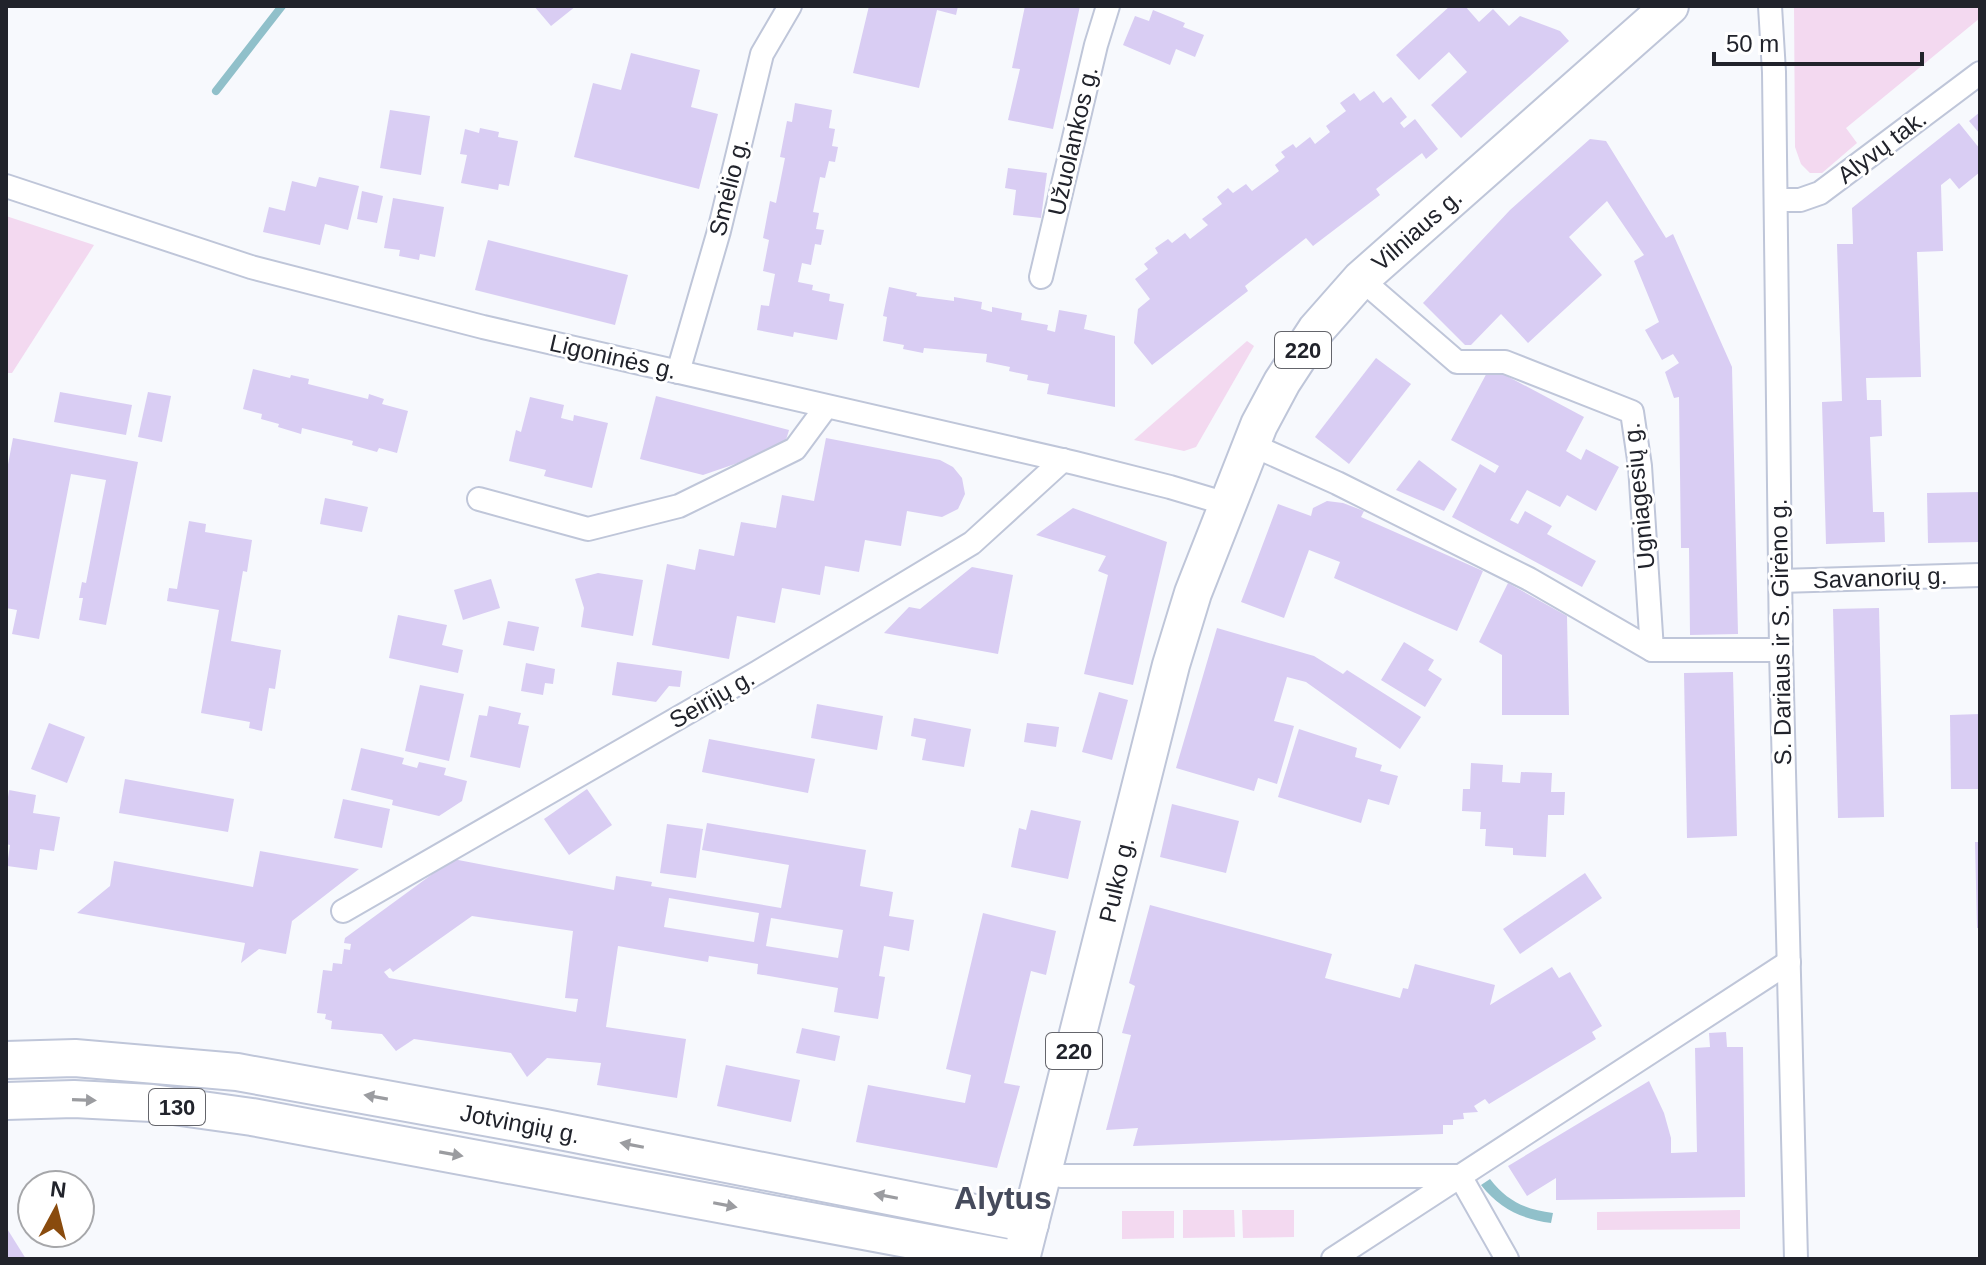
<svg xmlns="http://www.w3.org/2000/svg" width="1986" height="1265" viewBox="0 0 1986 1265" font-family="Helvetica,sans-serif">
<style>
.green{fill:#f3d9f0}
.water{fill:#90c0ca}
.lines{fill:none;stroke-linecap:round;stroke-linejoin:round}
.stream{stroke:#90c0ca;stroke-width:8}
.building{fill:#d9cdf3;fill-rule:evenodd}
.street-casing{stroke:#bfc6d9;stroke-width:26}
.primary-casing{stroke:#bfc6d9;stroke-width:40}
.street{stroke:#fff;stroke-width:22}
.primary{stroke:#fff;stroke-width:36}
.oneway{fill:#9b9ca0}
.labels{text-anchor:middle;stroke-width:6;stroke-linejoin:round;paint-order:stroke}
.shield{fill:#fff;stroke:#64656b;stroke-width:2}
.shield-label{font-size:22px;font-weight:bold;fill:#21232b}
.street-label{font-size:24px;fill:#21232b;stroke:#fff}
.district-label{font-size:32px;font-weight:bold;fill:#464b5c;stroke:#fff}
</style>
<rect width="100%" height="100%" fill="#f7f9fd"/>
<g class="green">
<polygon points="1794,6 1980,6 1980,18 1846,128 1857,143 1822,173 1810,173 1801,164 1795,147"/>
<polygon points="6,216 94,245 12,373 6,373"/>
<polygon points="1247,341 1254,346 1196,447 1184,451 1134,440"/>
<polygon points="1183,1210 1234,1210 1235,1237 1183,1238"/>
<polygon points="1242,1210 1294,1210 1294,1237 1243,1238"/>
<polygon points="1740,1210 1740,1229 1597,1230 1597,1212"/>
<polygon points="1122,1211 1174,1211 1174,1238 1122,1239"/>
</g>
<path class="water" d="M1490,1179C1507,1201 1526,1210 1553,1213L1551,1223C1522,1219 1500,1209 1481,1185Z"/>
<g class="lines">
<polyline class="stream" points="216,91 282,6"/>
</g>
<g class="building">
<polygon points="534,6 576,6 551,26"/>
<polygon points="869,6 958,6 956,15 937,10 919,88 853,73"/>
<polygon points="1025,6 1080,6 1053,129 1008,120 1020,69 1012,68"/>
<polygon points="1450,6 1465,6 1479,22 1493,9 1509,26 1520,16 1560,31 1569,41 1461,138 1431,105 1467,72 1449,52 1419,80 1396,55"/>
<polygon points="1153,10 1185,23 1183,27 1204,35 1195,57 1176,49 1170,65 1123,45 1135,16 1149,21"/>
<polygon points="631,53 700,70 691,107 718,114 699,189 574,157 593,83 621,90"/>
<polygon points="1374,91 1383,103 1391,97 1407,117 1400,123 1404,128 1415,119 1438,149 1426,159 1422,153 1376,189 1380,195 1313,246 1306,238 1245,286 1248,291 1152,365 1134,343 1138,309 1150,299 1135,279 1148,269 1144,264 1158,253 1155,248 1168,239 1172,243 1185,233 1190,239 1208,225 1202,219 1222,204 1217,197 1228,188 1233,193 1246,184 1252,191 1279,171 1275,165 1285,157 1281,152 1293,144 1296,148 1310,137 1315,144 1330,132 1326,126 1346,111 1340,103 1354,93 1360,101"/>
<polygon points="795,103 832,110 829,128 835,129 832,146 838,147 835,162 829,161 825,178 820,177 813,212 819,213 816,229 824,230 821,245 815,244 811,265 802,263 798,282 813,285 812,290 830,294 829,301 844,304 837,340 794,332 793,337 757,330 761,305 769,306 775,274 763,271 769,240 763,238 770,201 776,203 785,158 780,157 787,121 792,122"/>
<polygon points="390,110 430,116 421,175 380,168"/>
<polygon points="1980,112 1980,134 1969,121"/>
<polygon points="1959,123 1980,149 1980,172 1959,189 1950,178 1941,185 1943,251 1917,252 1921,377 1866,378 1867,400 1881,400 1882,436 1870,437 1873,512 1884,512 1885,542 1826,544 1822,402 1842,401 1837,244 1853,244 1852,208"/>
<polygon points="480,128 499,132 498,137 518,141 509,186 499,184 498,190 461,183 467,155 460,154 465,129 479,133"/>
<polygon points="1590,139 1606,141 1666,238 1673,234 1732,367 1738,634 1690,635 1689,548 1681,548 1679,397 1674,398 1665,372 1679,363 1673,354 1662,360 1645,330 1659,322 1634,261 1644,255 1607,201 1569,237 1602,275 1528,343 1501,314 1471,345 1465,345 1423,303 1510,210"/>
<polygon points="1008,168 1047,173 1041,218 1013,215 1016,190 1005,188"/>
<polygon points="319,177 359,186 348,230 325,224 320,245 263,232 269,207 285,211 292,181 316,187"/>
<polygon points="362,191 383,196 377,223 357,219"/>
<polygon points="393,198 444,207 435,257 420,254 419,260 399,256 400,250 384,248"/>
<polygon points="488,240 628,275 615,325 475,290"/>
<polygon points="889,287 917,293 916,296 954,301 954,297 982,302 981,309 992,312 992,307 1022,313 1021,320 1048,325 1047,330 1055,332 1059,310 1087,315 1084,329 1115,336 1115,407 1047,394 1049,384 1027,380 1028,375 1009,371 1010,367 986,362 987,354 924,348 923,353 903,349 904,345 883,341 887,317 883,316"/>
<polygon points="1376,358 1411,384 1349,464 1315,437"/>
<polygon points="1490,367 1584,417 1566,451 1581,460 1586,449 1619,467 1596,511 1567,495 1560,507 1527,490 1510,520 1518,524 1525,511 1552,526 1547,534 1596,561 1582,587 1452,517 1480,464 1495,473 1499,466 1451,440"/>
<polygon points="253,369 290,378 291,375 309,379 308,384 368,399 369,394 384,399 382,404 408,411 397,453 379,448 377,452 352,445 353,441 302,428 301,434 278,427 279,424 261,419 262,414 243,409"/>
<polygon points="60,392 132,405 126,435 54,422"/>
<polygon points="148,392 171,396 162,442 138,437"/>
<polygon points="656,396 789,430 784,447 703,475 640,459"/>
<polygon points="530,397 564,405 561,418 573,421 574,415 608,423 592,488 544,476 546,470 509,461 516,430 521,432"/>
<polygon points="13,438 138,462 106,625 79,620 83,598 79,598 82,582 86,583 106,480 71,474 39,639 12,634 17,610 6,608 6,475"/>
<polygon points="826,438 940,460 953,467 962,478 965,494 958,509 942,517 907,511 901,546 865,540 859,572 825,566 820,595 782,588 775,623 737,616 729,659 652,645 667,564 695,570 699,549 734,556 741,522 776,528 782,495 814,501"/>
<polygon points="1419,460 1457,489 1444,511 1396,490"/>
<polygon points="1980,492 1980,542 1928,543 1927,493"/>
<polygon points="325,498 368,507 362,532 320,524"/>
<polygon points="1327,501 1343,503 1364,511 1361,517 1483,571 1457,631 1334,578 1340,562 1309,550 1284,618 1241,602 1278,504 1311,516 1313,508"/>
<polygon points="1073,508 1167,542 1133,685 1084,674 1108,575 1098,571 1106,556 1036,535"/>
<polygon points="189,521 206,524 205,532 252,540 247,572 243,571 231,641 281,650 275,689 269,688 262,731 249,728 250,722 201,713 219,610 167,601 169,588 177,589"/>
<polygon points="972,567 1013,575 998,654 884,633 909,607 920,609"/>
<polygon points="598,573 643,580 633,636 581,627 584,608 575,579"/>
<polygon points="491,579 500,608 463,620 454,590"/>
<polygon points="1508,583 1567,616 1569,715 1502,715 1502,655 1479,642"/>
<polygon points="1879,608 1884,817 1838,818 1833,609"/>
<polygon points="398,615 447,625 442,645 463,650 458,673 389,658"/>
<polygon points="508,621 539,627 534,651 503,645"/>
<polygon points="1217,628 1314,656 1343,674 1347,670 1421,717 1400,749 1306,682 1287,677 1274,721 1294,726 1277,784 1258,778 1254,791 1176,768"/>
<polygon points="1404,642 1434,660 1428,670 1442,679 1425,707 1381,680"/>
<polygon points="617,662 682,671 680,687 669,686 656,702 612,695"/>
<polygon points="526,663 555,669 553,684 545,683 543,695 521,691"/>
<polygon points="1733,672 1737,836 1687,838 1684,673"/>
<polygon points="420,685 464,694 449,761 405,751"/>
<polygon points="1099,692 1128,700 1112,760 1082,752"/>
<polygon points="817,704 883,716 877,750 811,738"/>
<polygon points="489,706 521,713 518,724 529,726 520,768 470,757 479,715 487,716"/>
<polygon points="1980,714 1980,789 1951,789 1950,715"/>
<polygon points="914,718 971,729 964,767 922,760 926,739 911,736"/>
<polygon points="49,723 85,737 67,783 31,769"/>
<polygon points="1027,723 1059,727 1056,747 1024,742"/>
<polygon points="1299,729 1357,748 1355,757 1382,765 1380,771 1398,776 1389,805 1368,799 1361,823 1278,797"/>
<polygon points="709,739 815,759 808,793 702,772"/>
<polygon points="361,748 404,758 402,764 417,768 419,762 446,768 444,775 467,781 462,801 439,816 392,805 393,800 351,790"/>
<polygon points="1471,763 1503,765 1502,782 1520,783 1521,772 1552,773 1551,792 1565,792 1564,815 1548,815 1546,857 1513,855 1513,848 1485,846 1486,829 1480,829 1481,812 1462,811 1463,789 1470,789"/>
<polygon points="125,779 234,799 228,832 119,813"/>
<polygon points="587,789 612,825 569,855 544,819"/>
<polygon points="9,790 36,795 33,813 60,817 54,851 40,849 37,870 7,866 10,845 6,844 6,811"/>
<polygon points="343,799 390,809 382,848 334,838"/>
<polygon points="1172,804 1239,821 1226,873 1160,857"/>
<polygon points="1031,810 1081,821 1068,879 1011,867 1019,828 1026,830"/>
<path d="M707,823L866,850L860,886L893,892L889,916L914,920L909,951L884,946L879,976L885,977L878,1019L834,1012L838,988L757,974L758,964L709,956L708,962L618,946L606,1027L686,1039L677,1098L597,1085L601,1063L547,1058L527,1077L511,1053L414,1039L396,1051L382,1034L331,1029L332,1021L325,1019L326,1014L317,1013L323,970L332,971L333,963L342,964L344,949L350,950L351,944L344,943L345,938L453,859L614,890L616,876L652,882L651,886L781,908L789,865L702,850ZM669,898L759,913L754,942L664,927ZM472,916L573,931L565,998L578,999L576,1012L389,978L384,972L390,968L393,972ZM771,918L843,930L838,958L766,946Z"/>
<polygon points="667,824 703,829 696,878 660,873"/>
<polygon points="1975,842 1980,842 1980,928 1977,928"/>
<polygon points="260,851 359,869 292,921 286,954 259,949 241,963 245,943 77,913 110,886 114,861 253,887"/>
<polygon points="1585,873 1602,898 1520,954 1503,929"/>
<polygon points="1150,905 1332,954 1325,978 1400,998 1403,988 1408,989 1415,964 1495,985 1490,1005 1552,967 1559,978 1570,972 1602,1026 1592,1032 1596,1039 1489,1104 1485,1099 1474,1106 1478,1112 1463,1113 1464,1119 1453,1120 1453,1125 1443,1125 1443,1134 1133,1146 1138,1128 1106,1130 1131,1035 1122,1033 1135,986 1129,983"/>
<polygon points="983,913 1056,931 1046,975 1031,971 1004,1083 1020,1086 997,1168 856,1142 868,1085 965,1103 971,1075 946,1069"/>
<polygon points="802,1028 840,1036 835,1061 796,1053"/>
<polygon points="1726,1032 1727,1047 1743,1047 1745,1197 1556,1200 1556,1178 1527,1196 1508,1166 1649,1081 1664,1113 1671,1138 1671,1153 1697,1152 1695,1048 1710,1047 1709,1033"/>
<polygon points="726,1065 800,1080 791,1122 717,1106"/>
<polygon points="6,1227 26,1259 6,1259"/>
</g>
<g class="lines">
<g class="street-casing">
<g id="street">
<polyline points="1770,6 1774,72 1781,650 1796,1259"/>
<polyline points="6,186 251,267 483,327 1075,463 1170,487 1227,504"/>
<polyline points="1776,200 1800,200 1820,193 1980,73"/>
<polyline points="1041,277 1096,45 1108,6"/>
<polyline points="1361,279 1457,362 1505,362 1632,412 1640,466 1652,650 1781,650"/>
<polyline points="678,372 719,231 762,54 790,6"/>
<polyline points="1250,444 1337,483 1529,579 1652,650"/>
<polyline points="479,499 588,529 679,506 795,449 826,407"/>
<polyline points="1780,581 1980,575"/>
<polyline points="343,911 758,672 972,543 1063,460"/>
<polyline points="1061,1176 1460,1176 1507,1259"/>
<polyline points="1333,1259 1789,962"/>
</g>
</g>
<g class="primary-casing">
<g id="primary">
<polyline points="6,1060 75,1058 237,1072 545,1128 1030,1224"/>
<polyline points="6,1101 74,1099 152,1103 252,1117 1014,1259"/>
<polyline points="1021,1259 1171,665 1193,593 1259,425 1282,382 1316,330 1361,279 1670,6"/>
</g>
</g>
<use href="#street" class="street"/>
<use href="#primary" class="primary"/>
</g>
<defs><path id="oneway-solid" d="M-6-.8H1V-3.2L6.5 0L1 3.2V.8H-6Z" transform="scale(2)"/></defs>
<g class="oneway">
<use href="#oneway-solid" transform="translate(376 1097) rotate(-170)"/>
<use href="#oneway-solid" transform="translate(84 1100) rotate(2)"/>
<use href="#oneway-solid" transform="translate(632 1145) rotate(-169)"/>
<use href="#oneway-solid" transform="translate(451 1154) rotate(10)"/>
<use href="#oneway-solid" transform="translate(886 1196) rotate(-169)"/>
<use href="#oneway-solid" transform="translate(725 1205) rotate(11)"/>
</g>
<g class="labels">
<g class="shield">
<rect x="1275" y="332" width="56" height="36" rx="6"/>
<rect x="1046" y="1033" width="56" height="36" rx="6"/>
<rect x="149" y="1089" width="56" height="36" rx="6"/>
</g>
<g class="shield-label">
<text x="1303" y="358">220</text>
<text x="1074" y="1059">220</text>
<text x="177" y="1115">130</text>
</g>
<g class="street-label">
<text transform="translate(1073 141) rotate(-77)" y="8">Užuolankos g.</text>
<text transform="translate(1882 147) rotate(-37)" y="8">Alyvų tak.</text>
<text transform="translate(729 187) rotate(-76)" y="8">Smėlio g.</text>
<text transform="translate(1417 230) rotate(-41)" y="8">Vilniaus g.</text>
<text transform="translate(613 357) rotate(13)" y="8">Ligoninės g.</text>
<text transform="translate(1639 496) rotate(-96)" y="8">Ugniagesių g.</text>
<text transform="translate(1880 578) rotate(-2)" y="8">Savanorių g.</text>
<text transform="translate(1781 632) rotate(-91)" y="8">S. Dariaus ir S. Girėno g.</text>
<text transform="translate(712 699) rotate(-30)" y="8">Seirijų g.</text>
<text transform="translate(1117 880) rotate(-77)" y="8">Pulko g.</text>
<text transform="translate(520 1124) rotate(11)" y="8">Jotvingių g.</text>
</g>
<g class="district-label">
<text x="1003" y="1209">Alytus</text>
</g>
</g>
<rect width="1986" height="1265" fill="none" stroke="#21232b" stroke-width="16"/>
<g transform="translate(56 1209) rotate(7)"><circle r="38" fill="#ffffff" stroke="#a6a7aa" stroke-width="2"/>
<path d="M0-6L14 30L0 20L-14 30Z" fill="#894b0e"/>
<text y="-12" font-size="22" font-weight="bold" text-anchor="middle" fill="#21232b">N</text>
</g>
<path d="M1714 52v12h208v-12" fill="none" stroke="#21232b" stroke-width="4"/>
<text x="1726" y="52" font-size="24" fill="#21232b" stroke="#ffffff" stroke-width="6" paint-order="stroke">50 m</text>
</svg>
